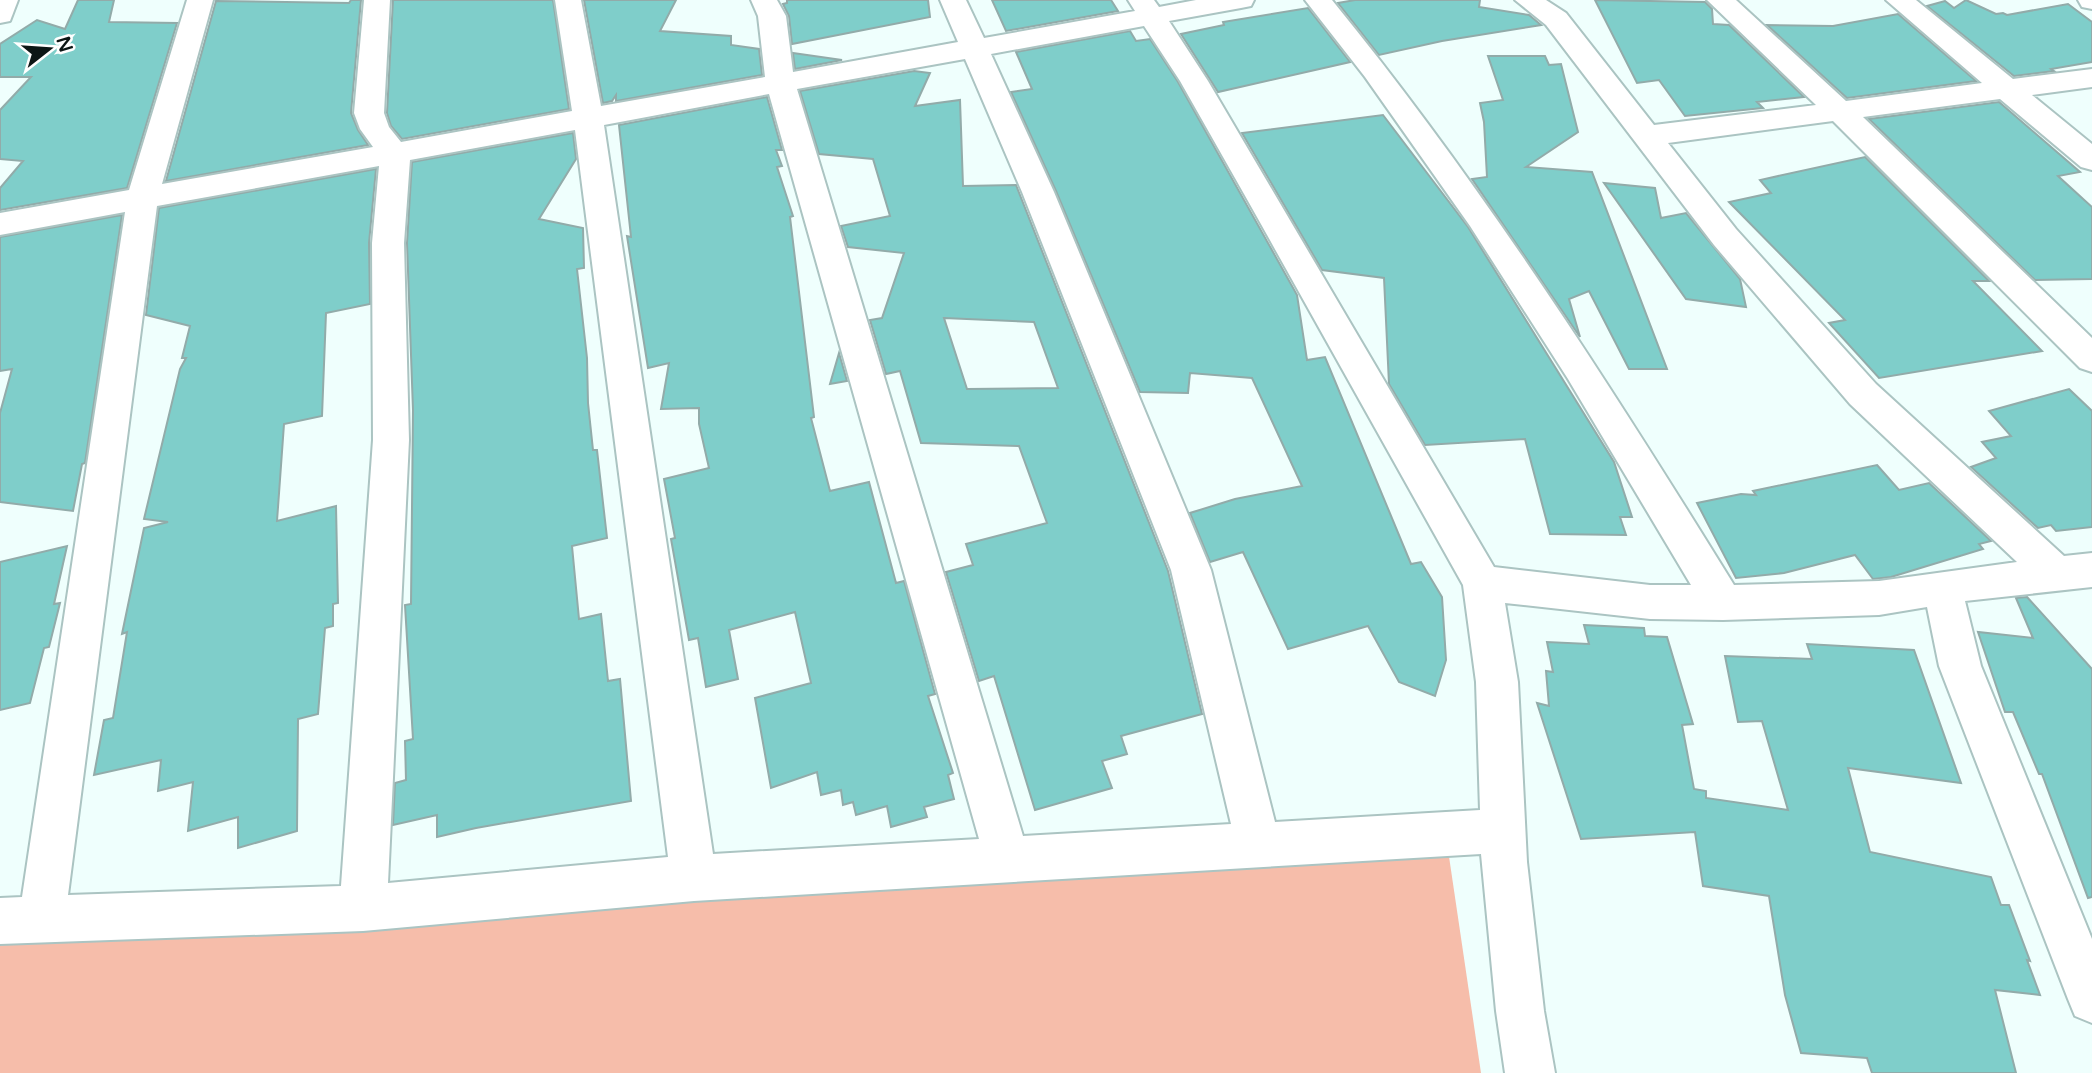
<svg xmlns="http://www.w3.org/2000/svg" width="2092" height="1073" viewBox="0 0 2092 1073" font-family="'Varela Round',sans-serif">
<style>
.green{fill:#f6bdaa}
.building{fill:#7fceca;stroke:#92aba9;stroke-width:2;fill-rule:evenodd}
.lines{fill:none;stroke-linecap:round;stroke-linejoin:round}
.street-casing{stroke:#abc4c2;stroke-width:4}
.street{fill:#fff;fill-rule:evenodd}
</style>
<rect width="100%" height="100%" fill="#effffd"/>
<polygon class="green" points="1447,843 1481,1073 0,1073 0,922"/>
<g class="building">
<polygon points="78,0 114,0 109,22 177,23 127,188 0,210 0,188 23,161 0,159 0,110 31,77 0,77 0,44 37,20 65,29"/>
<polygon points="351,0 361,0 351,113 358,130 368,145 166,181 216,1 349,3"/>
<polygon points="393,0 553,0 569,109 402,139 391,126 387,113"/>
<polygon points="584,0 676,0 660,31 731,36 731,45 759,49 762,75 616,101 616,95 612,101 603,103"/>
<polygon points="787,0 928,0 930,17 792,44 789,16 783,4 787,3"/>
<polygon points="992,0 1111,0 1118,11 1006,31"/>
<polygon points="1355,0 1480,0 1479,7 1529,15 1541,25 1442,41 1379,55 1338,3"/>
<polygon points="1595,0 1705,2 1712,9 1713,24 1729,25 1804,97 1757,102 1763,108 1685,116 1659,80 1637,83"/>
<polygon points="1966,0 1996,14 2003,13 2007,15 2068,4 2092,22 2092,62 2051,69 2054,71 2014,76 1927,6 1945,1 1954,8"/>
<polygon points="1308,8 1350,62 1218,92 1181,34 1224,25 1223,22"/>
<polygon points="1898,14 1976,81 1847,98 1767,25 1833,26"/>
<polygon points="1130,31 1136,41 1150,39 1178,82 1297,295 1307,360 1325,357 1411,564 1421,562 1442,597 1446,660 1435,696 1399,682 1368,626 1288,649 1243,552 1210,562 1190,513 1235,499 1302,486 1252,378 1190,373 1188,393 1140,392 1056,191 1011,92 1032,89 1016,52"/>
<polygon points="793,53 842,60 795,69"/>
<polygon points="1488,56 1545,56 1549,65 1561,64 1578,132 1526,167 1592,172 1667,369 1629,369 1589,291 1569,299 1580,337 1472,179 1487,177 1484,122 1480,103 1503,100"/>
<path d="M914,71L930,73L915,106L960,100L963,186L1016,185L1168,571L1202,714L1121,736L1127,754L1102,761L1112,788L1035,810L994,676L979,681L946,572L973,565L966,544L1047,523L1019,446L921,443L900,371L886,374L870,320L882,318L904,253L848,247L841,226L890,216L873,159L819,154L800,91ZM944,318L1034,322L1058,388L967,389Z"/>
<polygon points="767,97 782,150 776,150 782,166 777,167 793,216 790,217 814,417 811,418 830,491 869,482 896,583 904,581 935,694 928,696 953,773 948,775 954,799 924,807 927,817 891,827 887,806 856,815 853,802 843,805 841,790 821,795 817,772 771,788 755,698 811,683 795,612 729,630 738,679 706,687 698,638 689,640 671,539 675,538 664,479 709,468 699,424 699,408 661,409 669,363 648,368 627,236 631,237 619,125"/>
<polygon points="1999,102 2080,172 2058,176 2092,207 2092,279 2035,280 1869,119"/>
<polygon points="1383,115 1468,227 1614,462 1632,517 1620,517 1626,535 1550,534 1525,439 1425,445 1389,384 1384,278 1322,270 1242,133"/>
<polygon points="573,133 576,159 539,219 583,228 584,268 577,269 587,358 588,403 593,450 597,450 607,538 572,546 579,619 601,614 608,681 620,679 631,801 476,828 437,837 437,815 393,825 395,783 406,780 405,741 413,739 405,605 411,604 413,410 407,243 412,162"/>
<polygon points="1865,157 1989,281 1973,281 2042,351 1879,378 1829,323 1845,320 1729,202 1771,193 1760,180"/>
<polygon points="376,169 369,243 370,304 326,313 322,416 284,424 277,521 336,506 338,603 333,604 333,626 325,628 318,714 298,719 297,831 238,848 238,817 188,831 193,782 158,791 161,760 94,775 104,720 113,718 127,632 122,634 144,528 168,522 144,519 180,369 186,358 182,358 190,326 146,315 159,208"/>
<polygon points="1604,183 1655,188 1661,218 1686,213 1740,279 1746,307 1686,299"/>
<polygon points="122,215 85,463 82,464 73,511 0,502 0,413 12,369 0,371 0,237"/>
<polygon points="839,353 847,381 830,384"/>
<polygon points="2069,389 2092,411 2092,527 2056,531 2051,525 2038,528 1971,467 1996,458 1982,442 2011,436 1989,411"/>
<polygon points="1877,465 1899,490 1929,483 1991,541 1979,544 1983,549 1891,577 1873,579 1855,555 1784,573 1736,578 1697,503 1741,494 1756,495 1753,491"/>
<polygon points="67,546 54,604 60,603 49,647 44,648 30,703 0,710 0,562"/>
<polygon points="2027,597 2092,669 2092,897 2088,898 2042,774 2039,774 2013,712 2005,712 1978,632 2033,638 2016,598"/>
<polygon points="1584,625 1644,628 1645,636 1667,637 1693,724 1682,725 1694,789 1706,791 1706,798 1788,810 1762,721 1738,722 1725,656 1812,659 1807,644 1914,650 1961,783 1848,768 1870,852 1991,877 2001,905 2009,905 2030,961 2027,960 2040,995 1995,990 2016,1073 1872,1073 1867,1058 1801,1053 1785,995 1769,896 1703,886 1695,832 1581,839 1537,703 1549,706 1546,671 1553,672 1547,642 1589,644"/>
</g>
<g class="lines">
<g class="street-casing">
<g id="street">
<polygon points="0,0 18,0 10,21 0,23"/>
<path d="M187,0H213L162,184L373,147L360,129L354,113L364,0H390L384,113L389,127L401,142L572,111L555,0H581L601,106L765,77L758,16L751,0H777L786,16L793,72L958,42L940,0H966L984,38L1135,11L1128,0H1154L1159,7L1196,0H1254L1251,6L1241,8L1169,21L1208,81L1494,567L1650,585H1691L1568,379L1470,226L1365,77L1305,0H1332C1482,184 1609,383 1734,585L1879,581L2017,562L1850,404L1714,245L1546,25L1515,0H1546L1566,13L1654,125L1816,105L1707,0H1736L1846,101L1982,83L1886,0H1916L2013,79L2092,69V87L2032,95L2092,144V170L2081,167L2000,99L1863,117L2092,338V372L2080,368L1833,121L1668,143L1736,229L1876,384L2064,556L2092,553V587L1965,601L1981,666L2092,939V1023L2075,1016L2068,999L1939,666L1927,607L1879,615L1723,620L1650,619L1505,603L1518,682L1527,862L1544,1011L1555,1073H1505L1496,1011L1481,854L694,901L363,931L0,944V898L22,897L125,212L0,235V213L129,190ZM1144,26L1180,81L1248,201L1463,585L1476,682L1480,810L1275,822L1211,570L1054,192L991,54ZM965,59L1022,192L1171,570L1231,824L1023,836L797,89ZM769,94L979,839L713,854L604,125ZM575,130L668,857L388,883L409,440L404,243L410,160ZM379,166L372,243L373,440L341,886L68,895L157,206Z"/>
<polygon points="2078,0 2092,0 2092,9 2082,7"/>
</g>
</g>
<use href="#street" class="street"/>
</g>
<g transform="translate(49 49) rotate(73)" stroke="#ffffff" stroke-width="5" paint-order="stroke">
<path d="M0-5L12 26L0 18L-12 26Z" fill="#0c1615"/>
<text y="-10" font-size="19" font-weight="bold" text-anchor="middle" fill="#0c1615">N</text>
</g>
</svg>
